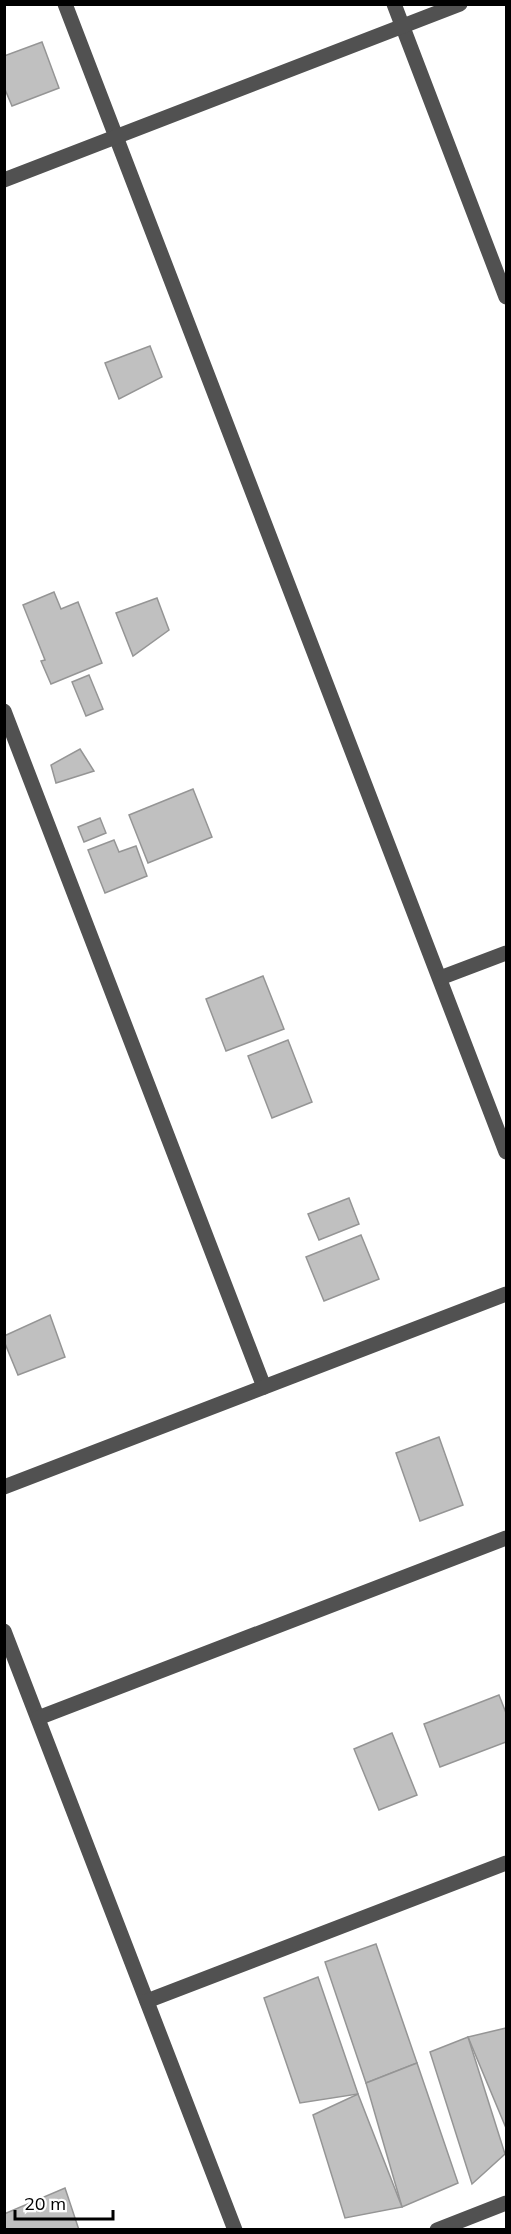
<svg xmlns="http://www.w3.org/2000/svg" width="511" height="2234" viewBox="0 0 511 2234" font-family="Mulish,sans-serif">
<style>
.building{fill:#c0c0c0;stroke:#959595;stroke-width:1.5}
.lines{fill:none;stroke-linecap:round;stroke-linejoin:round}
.minor{stroke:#515151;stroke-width:15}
</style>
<rect width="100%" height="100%" fill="#fff"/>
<g class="building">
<polygon points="42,42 59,88 12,106 4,87 4,56"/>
<polygon points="150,346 162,377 119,399 105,363"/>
<polygon points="54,592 61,609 78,602 102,663 51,684 41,661 45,660 23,605"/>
<polygon points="157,598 169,630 133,656 116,613"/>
<polygon points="89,675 103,709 86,716 72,682"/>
<polygon points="80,749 94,771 56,783 51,765"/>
<polygon points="193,789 212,837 148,863 129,815"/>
<polygon points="100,818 106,833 84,842 78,827"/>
<polygon points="114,840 119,852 136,846 147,876 105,893 88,850"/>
<polygon points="263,976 284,1029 226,1051 206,999"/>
<polygon points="288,1040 312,1102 272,1118 248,1056"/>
<polygon points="349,1198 359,1224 319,1240 308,1214"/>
<polygon points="361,1235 379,1279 324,1301 306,1257"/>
<polygon points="50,1315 65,1357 18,1375 4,1341 4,1336"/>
<polygon points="439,1437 463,1505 420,1521 396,1453"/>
<polygon points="499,1695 506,1713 506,1742 440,1767 424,1724"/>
<polygon points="392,1733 417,1795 379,1810 354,1749"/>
<polygon points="376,1944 417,2063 366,2083 325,1962"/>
<polygon points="318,1977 358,2094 300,2103 264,1998"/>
<polygon points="506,2028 506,2128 468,2037"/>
<polygon points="468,2037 505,2154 472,2184 430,2052"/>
<polygon points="417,2063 458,2183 402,2207 366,2083"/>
<polygon points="358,2094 402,2207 345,2218 313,2115"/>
<polygon points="65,2188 79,2230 4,2230 4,2214"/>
</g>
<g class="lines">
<g class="minor">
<polyline points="65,4 506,1152"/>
<polyline points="394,4 506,297"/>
<polyline points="4,180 460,4"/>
<polyline points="4,711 264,1387"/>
<polyline points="440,978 506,953"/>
<polyline points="4,1487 506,1294"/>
<polyline points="4,1631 235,2230"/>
<polyline points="38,1718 506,1538"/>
<polyline points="147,2001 506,1863"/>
<polyline points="437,2230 506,2203"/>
</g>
</g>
<rect width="511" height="2234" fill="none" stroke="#000000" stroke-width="12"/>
<path d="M15 2210v9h98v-9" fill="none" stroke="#000000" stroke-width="3"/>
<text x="24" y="2210" font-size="18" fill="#000000" stroke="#ffffff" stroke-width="4.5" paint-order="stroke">20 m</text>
</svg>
